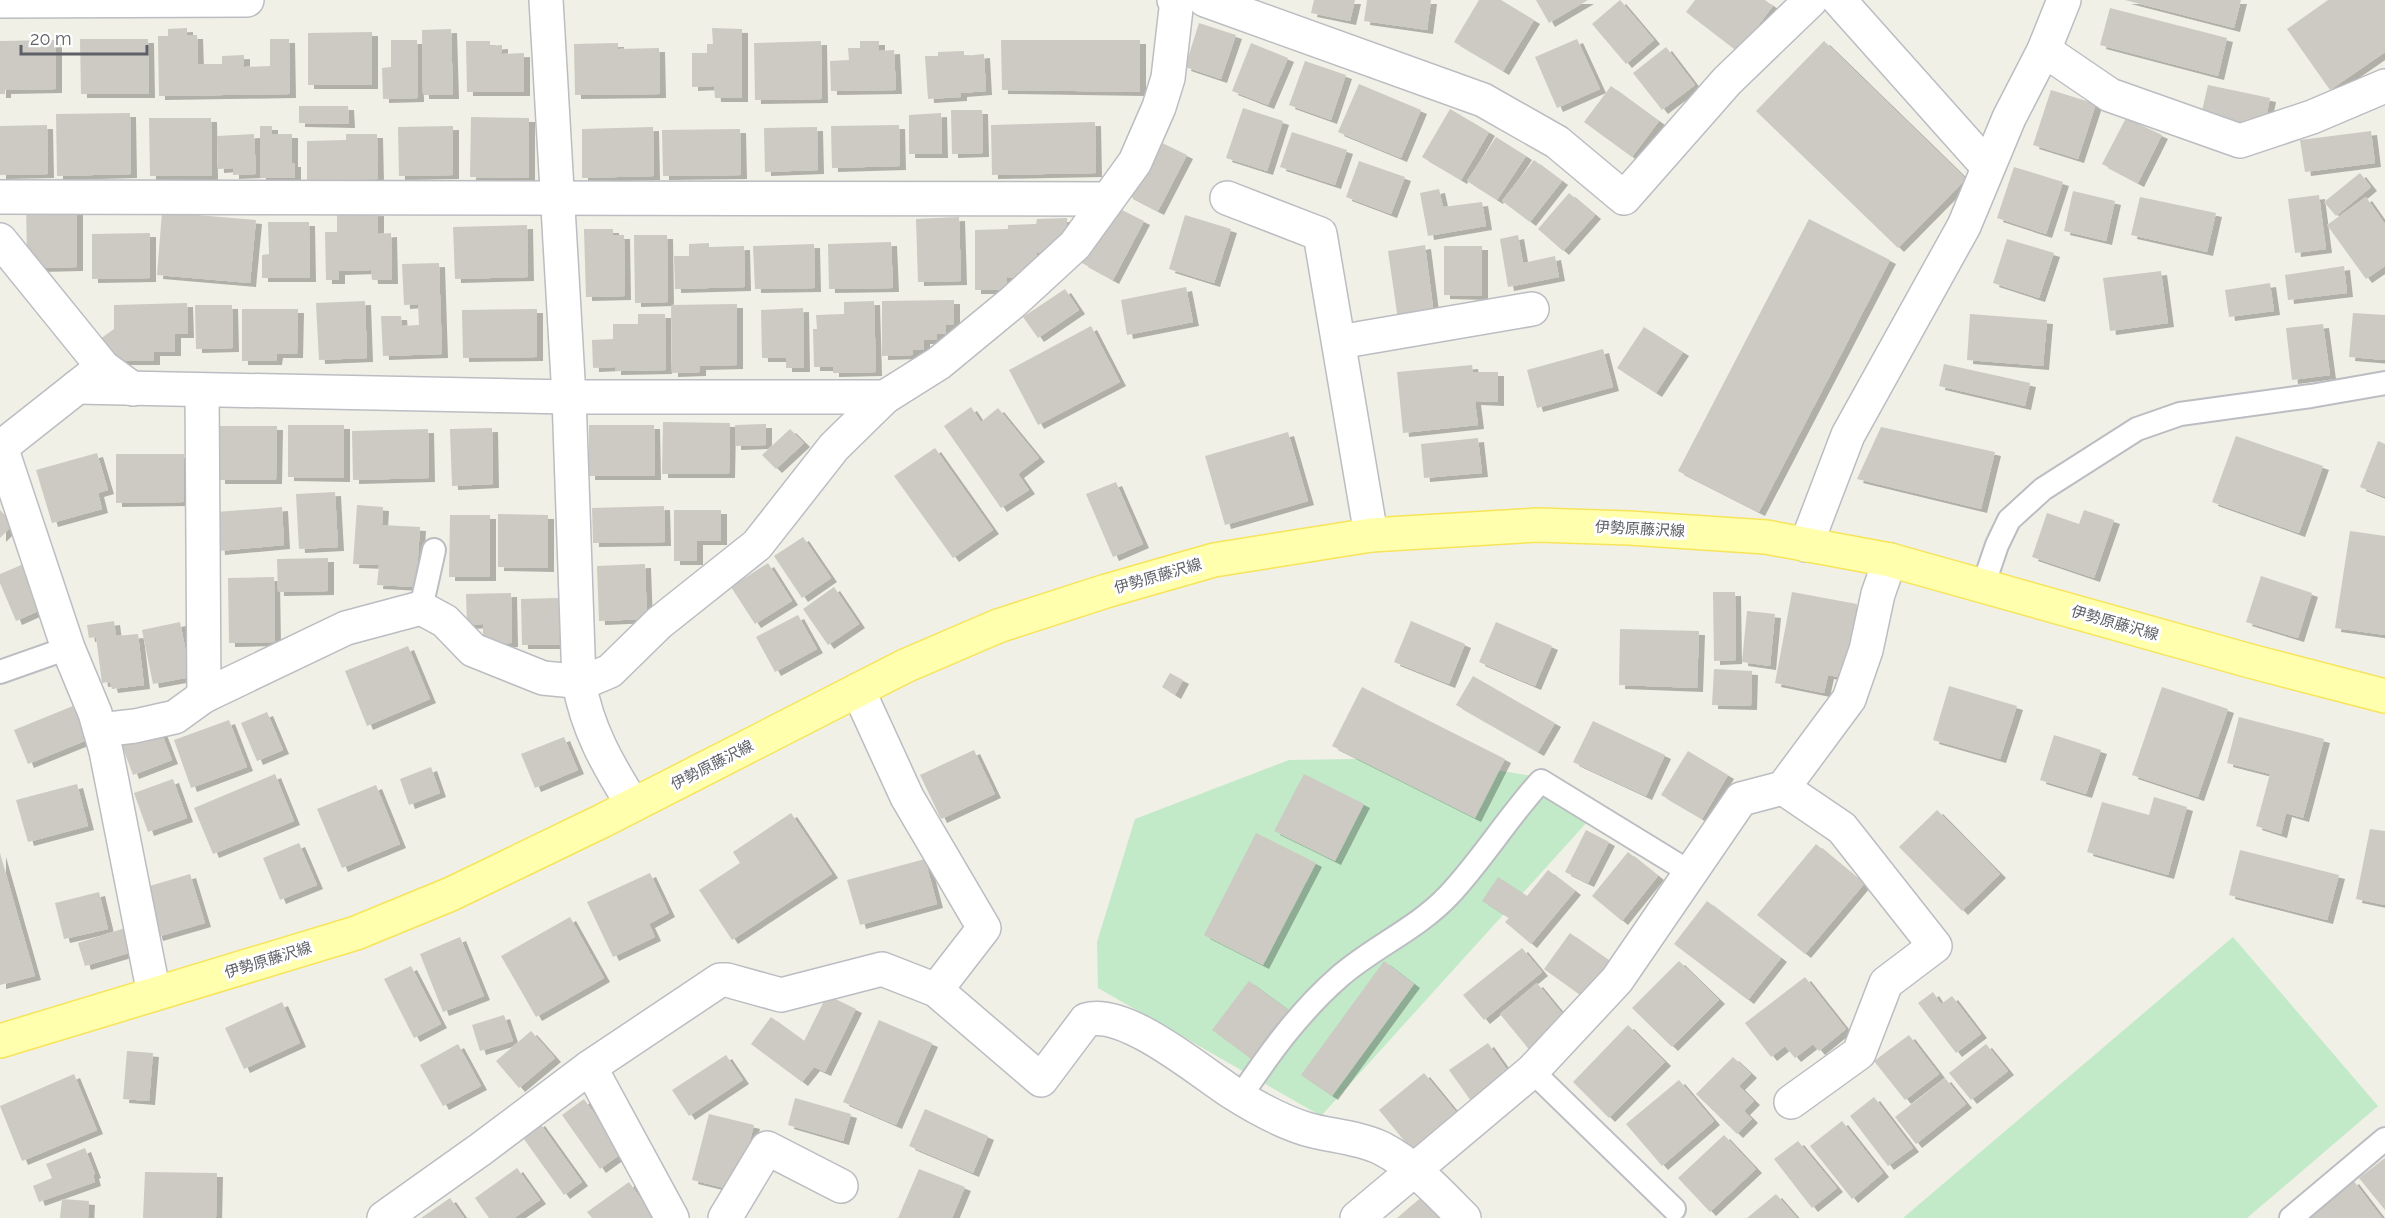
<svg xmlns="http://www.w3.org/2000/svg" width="2385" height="1218" viewBox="0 0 2385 1218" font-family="Raleway,'Noto Sans JP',sans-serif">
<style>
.green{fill:#c2e9c8}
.building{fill:#cccac3;filter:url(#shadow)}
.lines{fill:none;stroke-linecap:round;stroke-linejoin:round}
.service-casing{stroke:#bbbdc2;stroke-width:26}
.minor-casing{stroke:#bbbdc2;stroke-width:36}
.primary-casing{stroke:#f7e459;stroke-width:36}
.service{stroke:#fff;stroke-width:22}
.minor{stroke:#fff;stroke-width:33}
.primary{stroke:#ffffad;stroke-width:33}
.labels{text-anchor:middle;stroke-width:6;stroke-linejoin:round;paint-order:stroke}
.street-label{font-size:15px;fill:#5e6067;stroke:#fff}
</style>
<defs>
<filter id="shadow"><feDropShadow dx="6" dy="4" stdDeviation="0" flood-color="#0004"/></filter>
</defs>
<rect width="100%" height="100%" fill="#f0f0e6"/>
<g class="green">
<polygon points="1423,758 1562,781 1588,821 1321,1116 1098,988 1097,942 1135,819 1289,760"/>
<polygon points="2233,937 2378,1106 2247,1218 1903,1218"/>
</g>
<g class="building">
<polygon points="1314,0 1355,0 1350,21 1311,13"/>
<polygon points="1367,0 1431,0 1427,30 1364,21"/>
<polygon points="1479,0 1501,0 1534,20 1503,71 1454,42"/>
<polygon points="1536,0 1588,0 1549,23"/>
<polygon points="1620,0 1654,40 1626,64 1592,24"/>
<polygon points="1695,0 1765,0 1773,6 1738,52 1686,12"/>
<polygon points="2125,0 2241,0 2234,28"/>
<polygon points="2328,0 2385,0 2385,52 2330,90 2287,29"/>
<polygon points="2110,8 2227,38 2218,76 2100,45"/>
<polygon points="1199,23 1236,35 1221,79 1185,67"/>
<polygon points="187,28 187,35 197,35 198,64 222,64 222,56 244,55 244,67 270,66 270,39 289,39 290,94 159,96 158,36 168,36 168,29"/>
<polygon points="712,28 742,29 742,98 715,98 714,86 692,87 692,53 707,53 707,44 713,44"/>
<polygon points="451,29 453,95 423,95 422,30"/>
<polygon points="372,32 372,85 308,85 308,33"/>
<polygon points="80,39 148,39 149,94 81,94"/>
<polygon points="1577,39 1600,89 1557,108 1535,57"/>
<polygon points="56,40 56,89 5,90 5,94 0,94 0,41"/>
<polygon points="391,40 417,40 418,98 383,99 382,68 391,67"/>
<polygon points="1001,40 1140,40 1140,92 1002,90"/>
<polygon points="466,41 490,41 490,46 502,45 502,54 524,53 524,92 467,92"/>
<polygon points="821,41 822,99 755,100 754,43"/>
<polygon points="860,41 879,41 879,51 894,50 896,90 831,91 830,61 849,60 848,48 860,48"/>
<polygon points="1824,41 1966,179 1898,248 1756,111"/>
<polygon points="618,43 618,49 659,48 660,94 575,95 574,44"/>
<polygon points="1251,43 1288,58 1268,105 1232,91"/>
<polygon points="1666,47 1695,85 1662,110 1633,73"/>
<polygon points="964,51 964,56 984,54 986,91 961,93 961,97 928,99 925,56 938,56 938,52"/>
<polygon points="1305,61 1346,75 1331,120 1289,105"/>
<polygon points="1359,84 1421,110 1401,158 1338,132"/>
<polygon points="2208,85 2270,98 2264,129 2201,115"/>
<polygon points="1611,86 1659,121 1632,157 1584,122"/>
<polygon points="2051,90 2096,104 2078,159 2033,145"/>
<polygon points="299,106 348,106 349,124 299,123"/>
<polygon points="1243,108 1283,121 1267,171 1226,158"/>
<polygon points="1450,109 1489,132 1461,180 1422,157"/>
<polygon points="951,110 982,110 983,153 952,154"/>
<polygon points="130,113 131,174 57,176 56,114"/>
<polygon points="941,113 942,154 909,154 909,115"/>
<polygon points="471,117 529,118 529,178 470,177"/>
<polygon points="149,118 211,118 212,176 150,176"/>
<polygon points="2126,118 2162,135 2138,183 2102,164"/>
<polygon points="1095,122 1096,173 992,175 991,125"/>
<polygon points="47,125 48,174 0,175 0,126"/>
<polygon points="899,125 900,166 832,168 831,126"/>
<polygon points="260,126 272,126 272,134 292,134 292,163 295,163 295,178 260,178"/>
<polygon points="453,126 453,175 399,176 398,127"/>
<polygon points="653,127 654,176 582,178 582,129"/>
<polygon points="817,127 818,170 765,172 764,128"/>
<polygon points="740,129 741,175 663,176 662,130"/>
<polygon points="2371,131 2375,163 2305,172 2300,140"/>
<polygon points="1292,132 1347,150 1335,185 1280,167"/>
<polygon points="254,134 256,174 233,175 233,168 218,169 217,136"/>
<polygon points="346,134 377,134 378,179 307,180 307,141 346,140"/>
<polygon points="1496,137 1526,156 1497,200 1467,181"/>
<polygon points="1156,140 1187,155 1158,211 1127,195"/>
<polygon points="1534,160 1562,181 1530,222 1502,201"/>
<polygon points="1359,161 1405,177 1391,214 1346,197"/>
<polygon points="2014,167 2063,182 2046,234 1997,218"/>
<polygon points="2360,173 2371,187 2336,216 2324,202"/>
<polygon points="1439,189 1443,207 1482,202 1486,226 1428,236 1420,193"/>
<polygon points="2073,191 2115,201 2106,241 2064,231"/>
<polygon points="1569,193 1595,215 1563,251 1538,229"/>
<polygon points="2319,195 2326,249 2295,253 2288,199"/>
<polygon points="2140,197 2216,213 2207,252 2131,235"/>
<polygon points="2366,197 2385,224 2385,266 2366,279 2327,225"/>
<polygon points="77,204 77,267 35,268 35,254 27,254 26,205"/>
<polygon points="1112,205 1144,221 1113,280 1082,263"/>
<polygon points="162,212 256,220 250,283 157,275"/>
<polygon points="378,212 378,234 391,233 392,280 372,280 371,270 339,271 339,280 326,280 325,232 337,232 337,213"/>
<polygon points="1185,215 1231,229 1214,283 1169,269"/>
<polygon points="959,217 961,281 918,282 916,219"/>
<polygon points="1067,218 1067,232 1049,253 1037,253 1036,262 1019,278 1007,277 1007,290 975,290 975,230 1008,229 1008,225 1036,224 1037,219"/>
<polygon points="1809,219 1890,260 1759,512 1678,471"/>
<polygon points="268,222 309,222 310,278 262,278 262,255 269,254"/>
<polygon points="527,225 528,277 455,279 453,227"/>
<polygon points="584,229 613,229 613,235 624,235 625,296 586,297"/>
<polygon points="150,233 150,278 92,279 92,234"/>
<polygon points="634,235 667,235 668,302 635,303"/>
<polygon points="1518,235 1523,263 1555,256 1559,277 1508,287 1500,239"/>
<polygon points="2007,239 2054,253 2039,298 1993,283"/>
<polygon points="891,242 893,288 829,289 828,244"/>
<polygon points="709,243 709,247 744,246 745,287 675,289 674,256 689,256 689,244"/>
<polygon points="814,244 815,288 755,289 753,246"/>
<polygon points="1425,245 1434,315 1398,320 1388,251"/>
<polygon points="1444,246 1482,246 1482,296 1444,295"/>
<polygon points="439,263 442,354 383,356 381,316 401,316 402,326 419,325 418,304 404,305 402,264"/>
<polygon points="2344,266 2347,293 2288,300 2285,275"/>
<polygon points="2161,271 2168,323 2110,331 2103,278"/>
<polygon points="2270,283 2274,311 2229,317 2225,290"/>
<polygon points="1186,287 1193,322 1127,335 1121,300"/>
<polygon points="1065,289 1079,310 1038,338 1023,317"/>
<polygon points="954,300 954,324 946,325 946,334 937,334 937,340 924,340 924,349 913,350 913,355 882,356 882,301"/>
<polygon points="365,301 367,358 319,360 316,303"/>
<polygon points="874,301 876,372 833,373 833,367 814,367 813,329 817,329 816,315 844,314 844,302"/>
<polygon points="187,303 188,334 175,334 175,352 154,352 154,361 122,361 100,339 114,329 114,305"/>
<polygon points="737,304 737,365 700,366 700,372 672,373 671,305"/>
<polygon points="195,305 232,305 233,348 196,349"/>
<polygon points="803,308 804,368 786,368 786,358 762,358 761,310"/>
<polygon points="242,309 298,309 297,354 277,354 276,361 242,361"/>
<polygon points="537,309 537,357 463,358 462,310"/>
<polygon points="2353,313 2385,315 2385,360 2349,357"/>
<polygon points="638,314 665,314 666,370 615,371 615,367 593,368 592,340 613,339 613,324 638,324"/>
<polygon points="1970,314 2047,320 2043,366 1967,360"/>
<polygon points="2323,324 2330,375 2292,380 2286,328"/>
<polygon points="1091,326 1120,382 1038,425 1009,370"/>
<polygon points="1644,327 1683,352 1656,393 1617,368"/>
<polygon points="1603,349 1613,387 1537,408 1527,370"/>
<polygon points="1944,364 2030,383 2025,406 1939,386"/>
<polygon points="1472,365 1473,372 1498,372 1498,402 1475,401 1478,425 1403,433 1397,372"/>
<polygon points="971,407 981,422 998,408 1039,458 1018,474 1029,490 1001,508 944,426"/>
<polygon points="663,422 730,423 729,474 662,474"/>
<polygon points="766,424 766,445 735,446 735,425"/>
<polygon points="288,425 344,425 344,478 288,477"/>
<polygon points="589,425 654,425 655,476 589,476"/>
<polygon points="220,426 277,426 276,480 219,480"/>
<polygon points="1881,427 1995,452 1981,509 1857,479"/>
<polygon points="492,428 493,484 452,486 450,429"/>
<polygon points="428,429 429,478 353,480 352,431"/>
<polygon points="790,429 804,443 776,469 762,455"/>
<polygon points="1288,432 1308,501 1225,525 1205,456"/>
<polygon points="2236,436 2323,466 2299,533 2212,502"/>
<polygon points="1478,438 1482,473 1424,478 1421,444"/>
<polygon points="2378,441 2385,444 2385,497 2360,487"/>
<polygon points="935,448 993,530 953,558 894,476"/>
<polygon points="97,453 108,490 98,493 102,509 52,523 36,470"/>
<polygon points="116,454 184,454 184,502 116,503"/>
<polygon points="1116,482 1143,544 1113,557 1086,494"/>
<polygon points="335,492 338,547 299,549 296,494"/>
<polygon points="357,505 383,507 382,525 420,527 416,587 377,585 379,565 353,564"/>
<polygon points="664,506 665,542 593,543 592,508"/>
<polygon points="282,507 284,545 219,551 216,512"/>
<polygon points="0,510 14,524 0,538"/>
<polygon points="674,510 721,510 721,541 697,541 697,561 674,561"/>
<polygon points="2084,510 2114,520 2094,578 2032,557 2047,513 2079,524"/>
<polygon points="498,514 548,515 548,568 498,567"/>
<polygon points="450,515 490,515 490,577 449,577"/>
<polygon points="2350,531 2385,536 2385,635 2335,628"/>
<polygon points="803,537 831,578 802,598 774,556"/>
<polygon points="328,558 328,591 278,592 277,559"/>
<polygon points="26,563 45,608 16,621 0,583 0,574"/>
<polygon points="768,563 792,601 755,624 731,587"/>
<polygon points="645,564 647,619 599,621 597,566"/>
<polygon points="2261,576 2312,593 2298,638 2246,622"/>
<polygon points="274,577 275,642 229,643 228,578"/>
<polygon points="834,587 859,624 828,645 803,609"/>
<polygon points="1713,592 1735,592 1736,660 1714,661"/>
<polygon points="1792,592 1857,604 1843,678 1828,675 1824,693 1775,683"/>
<polygon points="511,593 512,643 489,644 489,637 483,637 483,624 467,625 466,594"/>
<polygon points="559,598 560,645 522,645 521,599"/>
<polygon points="1747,611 1775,614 1770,666 1742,662"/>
<polygon points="798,615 817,649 775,672 756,637"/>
<polygon points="114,621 116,636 138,634 144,685 112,689 110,682 102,683 96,637 89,638 87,625"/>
<polygon points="1411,621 1465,644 1449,684 1394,662"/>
<polygon points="180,622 191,677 153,684 142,630"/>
<polygon points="1496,622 1552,646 1535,686 1479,662"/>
<polygon points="1620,629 1699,631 1697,688 1619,685"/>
<polygon points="408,646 430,699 367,726 345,671"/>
<polygon points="1714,669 1752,671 1751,706 1712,705"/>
<polygon points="1170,673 1183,680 1175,695 1162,687"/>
<polygon points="1473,676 1555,723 1538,752 1456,705"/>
<polygon points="1949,686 2017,706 2000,759 1933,740"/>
<polygon points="1362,687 1505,759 1475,818 1332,746"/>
<polygon points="2162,687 2228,709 2198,797 2132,775"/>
<polygon points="73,706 87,740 28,764 14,730"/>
<polygon points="267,712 283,750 257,761 241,723"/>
<polygon points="2239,717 2324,739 2303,818 2286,813 2281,834 2256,826 2270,774 2227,763"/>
<polygon points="229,720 247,767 191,788 174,740"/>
<polygon points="1593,721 1665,755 1646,796 1573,762"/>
<polygon points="159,726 172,760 133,775 120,740"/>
<polygon points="2054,735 2101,750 2086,794 2040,780"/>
<polygon points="564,737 578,770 535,788 521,754"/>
<polygon points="974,750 995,794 941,819 920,775"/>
<polygon points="1688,751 1728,775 1702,819 1661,795"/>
<polygon points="431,767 440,793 409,805 400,779"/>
<polygon points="275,774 294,821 213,854 194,808"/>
<polygon points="1304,774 1364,804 1335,861 1274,831"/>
<polygon points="173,779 187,818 148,832 134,793"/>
<polygon points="77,784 88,826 28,842 16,800"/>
<polygon points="376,785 400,844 342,868 317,809"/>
<polygon points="2154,797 2187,807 2168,875 2087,852 2102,802 2149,815"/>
<polygon points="1937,810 2000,874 1962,911 1899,847"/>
<polygon points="791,813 832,874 732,940 699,890 740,863 733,852"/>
<polygon points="2370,829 2385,831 2385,905 2356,899"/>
<polygon points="1586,830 1609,842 1588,883 1565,872"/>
<polygon points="1256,833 1316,863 1263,965 1204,935"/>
<polygon points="299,843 317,885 280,900 263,858"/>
<polygon points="1816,844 1864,884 1805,954 1757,915"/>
<polygon points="2240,850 2339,875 2327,920 2229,895"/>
<polygon points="1628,852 1658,876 1622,921 1592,896"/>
<polygon points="0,853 35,976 0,985"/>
<polygon points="925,859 937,904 860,925 847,880"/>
<polygon points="1548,870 1575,891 1531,944 1505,922 1509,918 1482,901 1498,877 1527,896"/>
<polygon points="650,873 669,913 649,924 655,937 613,957 587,902"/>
<polygon points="190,874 205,923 157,937 143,888"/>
<polygon points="99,892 108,929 64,939 55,903"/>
<polygon points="1707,901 1781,958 1748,1000 1674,944"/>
<polygon points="570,917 604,978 536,1017 501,956"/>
<polygon points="125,928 132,952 85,966 78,943"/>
<polygon points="1570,933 1610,961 1583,997 1544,969"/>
<polygon points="460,937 484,996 443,1012 420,954"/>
<polygon points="1522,948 1542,972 1484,1020 1463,995"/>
<polygon points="1384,961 1414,984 1332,1096 1301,1075"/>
<polygon points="1679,961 1719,1000 1672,1047 1632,1008"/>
<polygon points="411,966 441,1024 414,1038 384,979"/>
<polygon points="1805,977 1846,1029 1819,1051 1813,1044 1795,1058 1785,1046 1771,1057 1745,1023"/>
<polygon points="1249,981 1291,1012 1254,1061 1212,1030"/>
<polygon points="1537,983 1569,1022 1531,1052 1500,1014"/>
<polygon points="1933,992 1941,1004 1952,996 1981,1034 1956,1053 1918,1003"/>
<polygon points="827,995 856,1009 825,1072 814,1067 802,1082 751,1044 771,1017 804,1041"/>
<polygon points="282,1002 300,1043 244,1069 225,1028"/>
<polygon points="504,1015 513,1041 480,1051 472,1025"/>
<polygon points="879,1020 932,1043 896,1125 843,1102"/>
<polygon points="1628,1025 1665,1062 1609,1118 1573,1082"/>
<polygon points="531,1031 555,1058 519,1088 496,1061"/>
<polygon points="1909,1035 1939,1074 1905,1100 1874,1061"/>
<polygon points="1488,1043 1510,1074 1471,1101 1449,1070"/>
<polygon points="458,1044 481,1086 443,1106 420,1065"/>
<polygon points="1986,1044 2008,1071 1971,1100 1949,1073"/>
<polygon points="127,1051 153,1053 149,1101 123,1099"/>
<polygon points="726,1055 743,1080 689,1116 672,1090"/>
<polygon points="1733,1057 1751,1074 1739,1086 1754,1101 1744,1111 1752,1119 1737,1134 1696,1094"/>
<polygon points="1424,1073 1456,1112 1411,1149 1379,1110"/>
<polygon points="74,1074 97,1130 22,1161 0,1106"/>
<polygon points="1945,1078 1966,1104 1916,1144 1895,1117"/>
<polygon points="1679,1080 1714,1121 1662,1166 1626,1124"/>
<polygon points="1874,1097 1913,1148 1888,1166 1850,1116"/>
<polygon points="795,1098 851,1114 843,1141 788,1125"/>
<polygon points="584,1099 622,1153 600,1169 562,1115"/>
<polygon points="925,1109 988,1136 973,1173 909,1146"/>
<polygon points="709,1114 754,1125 737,1191 692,1180"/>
<polygon points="1842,1121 1883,1173 1852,1199 1810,1146"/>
<polygon points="539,1122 582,1182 564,1195 521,1135"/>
<polygon points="1724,1135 1756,1169 1710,1212 1678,1178"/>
<polygon points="1798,1141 1837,1188 1812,1208 1774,1159"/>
<polygon points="85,1148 95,1174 93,1175 95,1182 39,1202 33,1186 52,1178 46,1164"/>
<polygon points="2385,1158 2385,1210 2359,1178"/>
<polygon points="517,1168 540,1200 514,1218 489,1218 475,1198"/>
<polygon points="919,1169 965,1187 952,1218 898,1218"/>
<polygon points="145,1172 217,1173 216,1218 143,1218"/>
<polygon points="2353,1180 2382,1218 2304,1218"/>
<polygon points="629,1182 654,1218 592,1218 587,1212"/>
<polygon points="1776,1194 1797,1218 1747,1218"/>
<polygon points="1424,1195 1445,1218 1397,1218"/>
<polygon points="450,1198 464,1218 421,1218"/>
<polygon points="62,1199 89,1201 88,1218 60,1218"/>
</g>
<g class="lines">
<g class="service-casing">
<g id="service">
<polyline points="1983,586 1997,545 2009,520 2043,489 2137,429 2180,414 2311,396 2385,383"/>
<polyline points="421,608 434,550"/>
<polyline points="0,672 68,648"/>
<polyline points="1532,1071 1674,1209"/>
<path d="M1240,1097C1269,1054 1299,1012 1339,977C1373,947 1417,929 1449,895C1482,860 1508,817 1541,781L1691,873"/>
<polyline points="2291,1218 2385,1139"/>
</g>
</g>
<g class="minor-casing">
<g id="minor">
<path d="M546,0L569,397L579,682C587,729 608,765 633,805"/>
<polyline points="1205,0 1483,100 1557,142 1624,198 1727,81 1811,0"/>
<polyline points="1839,0 1988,167"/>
<polyline points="0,1 247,0"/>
<polyline points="2044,50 2110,95 2240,141 2312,117 2385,86"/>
<polyline points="0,197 1108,199"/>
<polyline points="1227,198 1320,234 1371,535"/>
<polyline points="0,240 103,367 133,389"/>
<polyline points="1339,342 1532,309"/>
<polyline points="77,387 569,397 885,397"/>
<polyline points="202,390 204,696"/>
<polyline points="1,447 68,648 95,713 106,751 154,994"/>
<polyline points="0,448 95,373"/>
<polyline points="1806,545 1848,435 1964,226 2009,118 2044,50 2064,0"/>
<polyline points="858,690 907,797 984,928 936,990"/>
<polyline points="100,730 135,726 175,717 204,696 346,628 421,608 445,621 473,650 543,678 584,682 610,671 659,623 757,545 834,447 885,397 939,363 1013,302 1075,245 1135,162 1159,107 1168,78 1177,0 1174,0"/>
<polyline points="1783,788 1842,828 1935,946 1886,983 1859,1053 1791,1102"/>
<polyline points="590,1067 672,1218"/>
<path d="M384,1218L481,1149L590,1067L720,980H727L781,995L882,969L936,990L1041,1080L1086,1020C1125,1008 1199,1071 1233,1093C1255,1107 1280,1121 1306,1129C1330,1136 1358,1137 1381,1148C1414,1165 1438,1192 1464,1218"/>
<polyline points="725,1218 767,1148 841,1186"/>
<polyline points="1357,1218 1532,1071 1617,980 1741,799 1783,788 1849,699 1866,650 1878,594 1890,560"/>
</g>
</g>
<g class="primary-casing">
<polyline id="primary" points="0,1041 356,933 451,894 602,821 905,666 998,626 1106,591 1214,560 1371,535 1538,525 1629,528 1766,537 1890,560 2250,661 2385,696"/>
</g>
<use href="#service" class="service"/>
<use href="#minor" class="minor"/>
<use href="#primary" class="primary"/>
</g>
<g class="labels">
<g class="street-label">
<text transform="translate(1640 529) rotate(3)" y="5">伊勢原藤沢線</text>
<text transform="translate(1158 576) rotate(-16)" y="5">伊勢原藤沢線</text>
<text transform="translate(2115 623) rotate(16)" y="5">伊勢原藤沢線</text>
<text transform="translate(712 765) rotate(-27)" y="5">伊勢原藤沢線</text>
<text transform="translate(268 960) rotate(-17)" y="5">伊勢原藤沢線</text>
</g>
</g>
<path d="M21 45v9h126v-9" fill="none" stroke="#5e6067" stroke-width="3"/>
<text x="30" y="45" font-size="18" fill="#5e6067" stroke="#ffffff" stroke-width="4.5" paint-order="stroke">20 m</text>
</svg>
